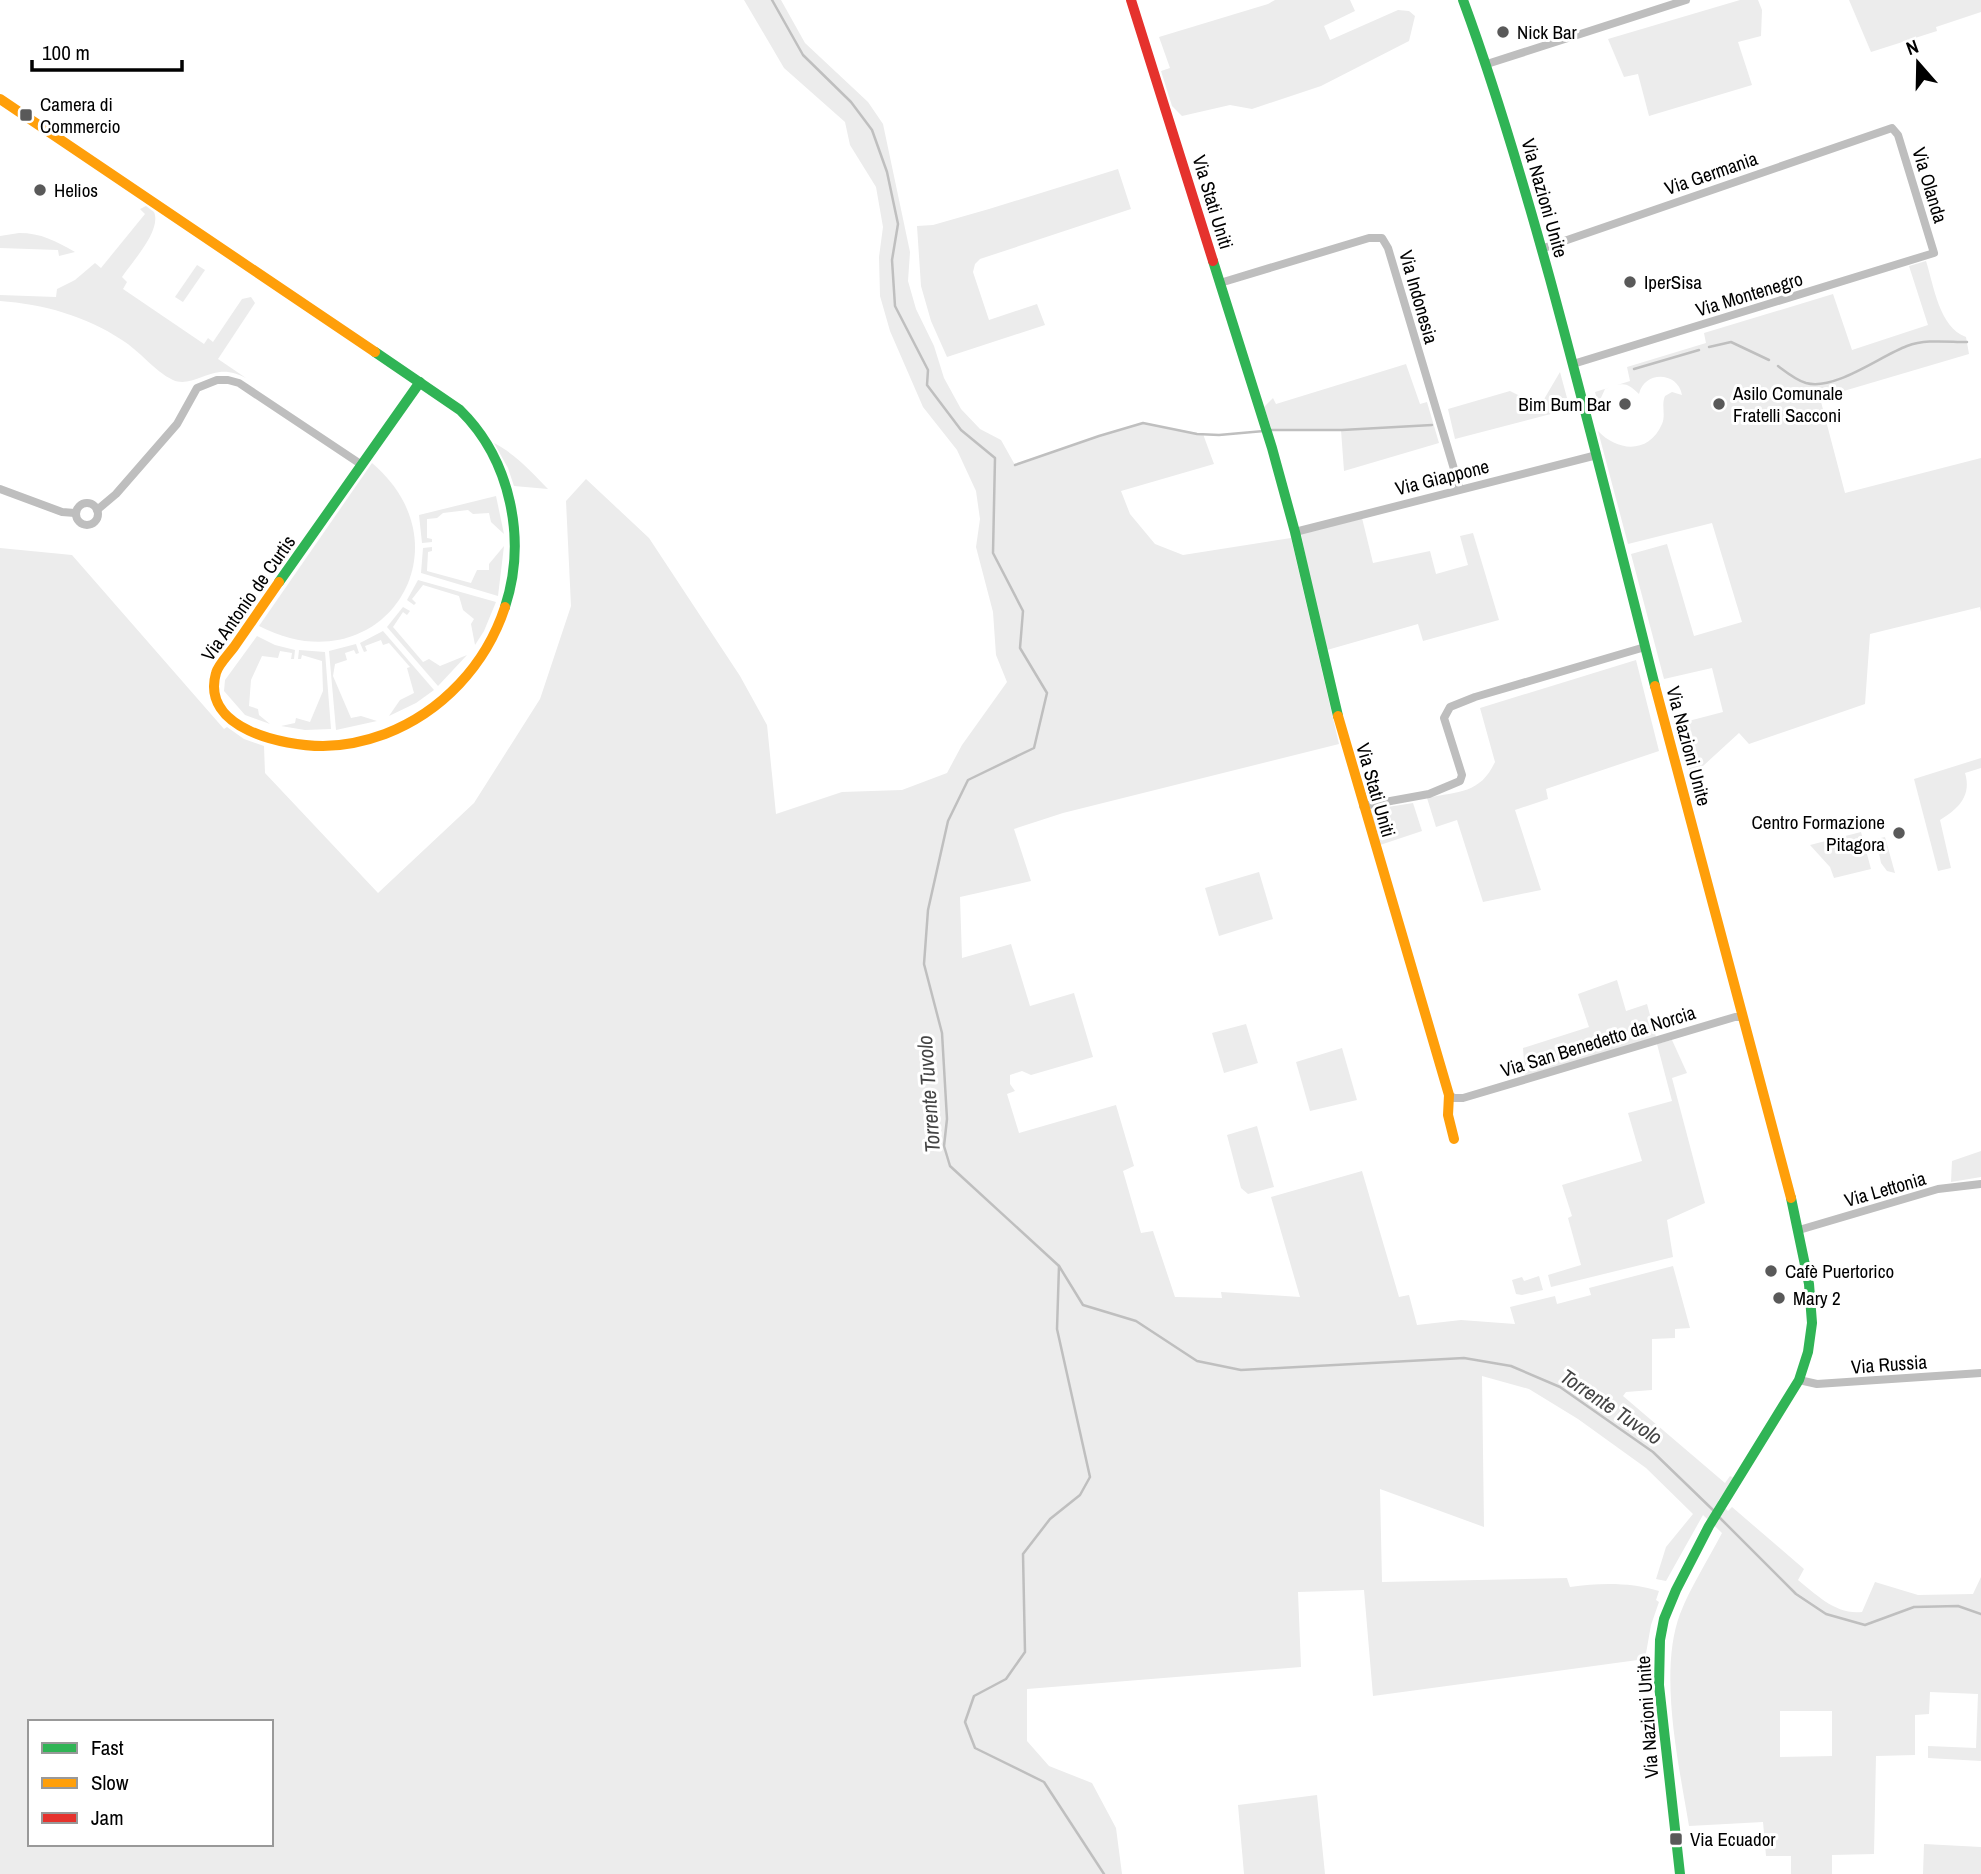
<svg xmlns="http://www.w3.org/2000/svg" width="1981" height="1874" viewBox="0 0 1981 1874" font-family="'Archivo Narrow',sans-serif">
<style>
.green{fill:#ececec;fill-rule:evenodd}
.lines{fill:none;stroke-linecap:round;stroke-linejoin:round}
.stream{stroke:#bfbfbf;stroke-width:2.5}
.street{stroke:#bebebe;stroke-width:8}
.fast{stroke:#30b455;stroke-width:10}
.slow{stroke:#ff9f0a;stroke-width:10}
.jam{stroke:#e5322d;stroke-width:10}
.poi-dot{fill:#595959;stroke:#fff;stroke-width:2.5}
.labels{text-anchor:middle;stroke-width:6;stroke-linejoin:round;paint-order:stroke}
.poi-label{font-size:19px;fill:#000;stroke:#fff;text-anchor:start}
.street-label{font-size:19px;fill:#000;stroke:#fff}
.water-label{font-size:21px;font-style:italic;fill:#444;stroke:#fff}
</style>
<rect width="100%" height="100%" fill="#fff"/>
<g class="green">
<path d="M744,0H781L805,43L868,102L883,124L910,252L908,281L916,309L934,346L944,378L961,409L980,429L1001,440L1015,465L1099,436L1143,423L1203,434L1214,464L1121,491L1130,514L1155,544L1183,555L1291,538L1339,744L1063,813L1014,829L1031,881L960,897L962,958L1011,944L1030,1006L1074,993L1093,1057L1031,1075L1022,1071L1010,1075V1084L1015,1091L1007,1094L1019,1133L1116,1105L1134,1166L1123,1171L1141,1233L1153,1231L1175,1297L1222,1298L1221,1292L1300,1297L1271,1197L1362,1171L1399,1297L1409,1295L1417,1325L1461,1320L1515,1324L1510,1307L1555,1296L1557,1304L1591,1295L1589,1288L1673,1266L1690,1328L1675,1329V1338L1652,1339V1390L1626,1392L1623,1396L1725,1483L1730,1476L1734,1478L1718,1501L1728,1511L1732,1507L1804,1569L1798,1580C1817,1595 1836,1615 1862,1612L1875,1582L1918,1595L1973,1594L1981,1577V1761L1928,1758V1746L1976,1748L1978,1694L1930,1692L1929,1714L1915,1715V1755L1876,1756L1874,1854L1832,1855V1874H1791V1856H1766L1763,1822L1689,1826C1679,1765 1658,1673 1680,1614C1691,1586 1708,1560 1722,1533L1703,1515L1666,1581L1656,1579L1666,1547L1693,1514L1646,1468L1578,1419L1529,1389L1482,1376L1484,1527L1380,1489L1382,1582L1567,1578L1570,1587C1600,1583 1629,1582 1659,1591L1656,1600L1659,1602L1651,1625L1645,1659L1373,1696L1364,1590L1298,1592L1301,1667L1027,1689V1741L1049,1766L1092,1783L1116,1828L1122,1874H0V548L72,555L224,729L227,727L244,739L264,746L265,773L378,893L474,803L540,699L571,606L566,501L586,479L649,538L740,676L767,725L776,814L842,792L902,790L947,773L962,745L1007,682L996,655L993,612L976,547L980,519L976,491L957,450L923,407L890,331L880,296L879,257L883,227L876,187L850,145L845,122L784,68ZM1832,1711V1756L1780,1757V1711ZM30,1722H271V1844H30Z"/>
<polygon points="1275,0 1350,0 1355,11 1324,26 1330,40 1398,10 1409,11 1415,16 1409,41 1321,86 1252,109 1230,105 1182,116 1172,106 1161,71 1170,68 1159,37 1268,4"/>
<polygon points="1740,0 1758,0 1762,10 1761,36 1738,42 1752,85 1649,116 1638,74 1624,77 1608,39"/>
<polygon points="1849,0 1981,0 1981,12 1936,27 1937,31 1871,52"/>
<polygon points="1118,169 1131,209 980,259 975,264 973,272 989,320 1037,304 1045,325 947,357 931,321 921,286 917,226 933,225 989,209"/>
<path d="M146,206L154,212C162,230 132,262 122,277L127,282L123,289L204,344L208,338L213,342L242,299L251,297L255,303L218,359L246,378C238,374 229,371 220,372C205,373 188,387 173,380C154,371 140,351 122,340C86,316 43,304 0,301V295L56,297L57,289L75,280L95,263L101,268L145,214L140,209Z"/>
<path d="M19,233C41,233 56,241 75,252L59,256L58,250L0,248V236Z"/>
<path d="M1926,261C1934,286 1939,327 1966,337L1969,354L1820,398L1845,493L1981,458V612L1980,607L1870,634L1865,704L1749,744L1739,733L1691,777L1677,724L1723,712L1712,668L1664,679L1631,554L1667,544L1694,636L1742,622L1712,523L1628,544L1598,431C1618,452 1649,454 1662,424C1666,415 1661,405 1665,396L1672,392L1682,395C1678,372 1645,370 1639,394C1625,381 1624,383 1605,389L1600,400L1603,413L1601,414L1595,392L1630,381L1627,367L1706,343L1704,333L1833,294L1852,350L1928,325L1909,266Z"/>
<polygon points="197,265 205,270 183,302 175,297"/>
<polygon points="1406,364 1420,404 1427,402 1439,443 1344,471 1341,430 1272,430 1264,407 1273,398 1276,404"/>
<polygon points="1560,372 1570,409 1455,439 1448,409 1510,391 1540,406"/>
<path d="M494,443C515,454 531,471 548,489L514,486L508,468Z"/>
<path d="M372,463C473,549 380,689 259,626Z"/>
<polygon points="496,496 504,534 491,522 489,513 473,514 468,510 443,513 437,518 427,519 427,538 432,539 432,542 422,543 419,515"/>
<polygon points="1362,518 1373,563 1430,551 1436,574 1468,565 1460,536 1473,533 1499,620 1423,641 1418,624 1327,650 1323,645 1301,533"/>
<polygon points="504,546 498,596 421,573 423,548 432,547 432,551 428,552 427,571 471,583 477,570 489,570 489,564"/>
<polygon points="418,580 496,602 484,631 475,645 471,624 474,619 463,610 459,596 423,585 412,599 416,603 414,605 407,600"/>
<polygon points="403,607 410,611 407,615 403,612 393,627 423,662 429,659 440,666 467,655 438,686 387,627"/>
<polygon points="383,631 434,690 416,703 389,716 400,700 414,693 407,668 410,667 389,643 383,645 381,640 365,646 367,651 364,652 360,643"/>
<polygon points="257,636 275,645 295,650 294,659 291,659 292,653 280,651 278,658 262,656 251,680 249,706 258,709 259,715 270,724 245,715 224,691 225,680"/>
<polygon points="356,644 359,653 356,654 354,650 345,653 347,660 335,664 333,676 351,718 361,716 377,721 336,730 329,651"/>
<polygon points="299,650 325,652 331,729 305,730 281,726 295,723 296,718 310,722 323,691 322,661 302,655 301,659 298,659"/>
<path d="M1636,660L1659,751L1546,789L1548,799L1515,810L1541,890L1483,902L1457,820L1436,827L1427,798C1459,791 1480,794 1495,762L1480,708Z"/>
<path d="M1981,758V768L1965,773C1972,796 1958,809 1940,820L1951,868L1938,871L1914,779Z"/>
<polygon points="1413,803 1422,831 1380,845 1369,810"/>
<polygon points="1861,832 1871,869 1834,878 1830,867 1810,845"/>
<polygon points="1885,837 1895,873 1887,871 1881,863 1876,839"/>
<polygon points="1259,872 1273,919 1219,936 1205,888"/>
<polygon points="1617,980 1626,1011 1647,1004 1656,1037 1525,1076 1523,1048 1589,1027 1578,994"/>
<polygon points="1246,1024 1258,1063 1224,1073 1212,1033"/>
<polygon points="1672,1040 1687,1073 1672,1078 1705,1203 1667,1220 1673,1257 1551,1287 1548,1275 1581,1265 1568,1218 1572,1216 1562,1185 1642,1161 1628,1113 1672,1101 1657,1044"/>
<polygon points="1342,1048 1357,1100 1310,1111 1296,1062"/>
<polygon points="1257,1126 1274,1187 1248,1194 1241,1188 1227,1135"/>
<polygon points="1981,1151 1981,1177 1951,1182 1952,1161"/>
<polygon points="1539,1276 1543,1290 1522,1295 1516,1294 1512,1280 1522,1277 1524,1281"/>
<polygon points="1317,1795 1325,1874 1244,1874 1238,1805"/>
<polygon points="1924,1844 1981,1847 1981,1874 1923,1874"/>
</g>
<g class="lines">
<g class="stream">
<polyline points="772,0 803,55 851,102 872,130 887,172 898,224 892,260 895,306 928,370 927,385 961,430 995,458 993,553 1023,611 1020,648 1047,693 1034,748 968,780 948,821 928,910 924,964 942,1033 947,1119 944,1146 950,1166 1059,1266 1083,1305 1136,1321 1197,1361 1241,1370 1464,1358 1511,1366 1560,1387 1653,1452 1713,1510"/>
<polyline points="1709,347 1731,342 1769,360"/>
<path d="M1778,366C1786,372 1796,380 1806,383C1835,391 1880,356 1907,346C1926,339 1947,342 1967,342"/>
<polyline points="1634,369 1699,350"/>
<polyline points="1271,430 1342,430 1432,425"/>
<polyline points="1015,465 1099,436 1143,423 1197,434 1219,435 1264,431"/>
<polyline points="1059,1266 1057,1329 1090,1477 1080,1495 1050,1519 1023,1554 1025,1652 1006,1679 974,1696 965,1722 975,1748 1044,1782 1104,1874"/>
<polyline points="1720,1518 1796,1594 1826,1614 1865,1625 1914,1607 1958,1606 1981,1614"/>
</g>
<g class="street">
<polyline points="1487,64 1686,0"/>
<polyline points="1541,249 1892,128 1898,135 1934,253 1573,364"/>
<polyline points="1220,283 1369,238 1382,238 1388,248 1460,489"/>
<polyline points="0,489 62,512 75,513"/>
<circle cx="87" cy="514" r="11"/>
<polyline points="97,510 116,494 177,424 197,388 217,380 228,380 239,383 362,465"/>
<polyline points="1295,532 1597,455"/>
<polyline points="1363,806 1429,794 1460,781 1462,775 1444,718 1450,707 1475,697 1645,647"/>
<polyline points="1449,1095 1454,1098 1463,1098 1735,1017 1743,1017"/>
<polyline points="1799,1230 1938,1189 1981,1184"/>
<polyline points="1799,1380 1817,1384 1981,1373"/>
</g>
<g class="fast">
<path d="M1463,0C1497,92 1524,185 1550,279C1587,415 1621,551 1655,686"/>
<polyline points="1213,261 1272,448 1295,532 1338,716"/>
<path d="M375,352L460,410C511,460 527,540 505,607"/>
<polyline points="279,582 420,382"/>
<polyline points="1680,1874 1659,1685 1660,1640 1664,1619 1676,1590 1709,1526 1799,1380 1808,1352 1812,1323 1809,1284 1791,1198"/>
</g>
<g class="slow">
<polyline points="0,99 375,352"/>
<path d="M279,582C264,604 249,625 234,647C228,655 218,665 216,673C200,729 284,746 323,746C343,746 366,741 385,734C442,712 486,665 505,607"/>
<polyline points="1655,686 1791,1198"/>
<polyline points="1338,716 1449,1095 1448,1115 1454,1139"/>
</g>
<polyline class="jam" points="1131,0 1213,261"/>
</g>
<g class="poi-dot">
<circle cx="1503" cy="32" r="7"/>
<rect x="19" y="108" width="14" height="14" rx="3.5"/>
<circle cx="40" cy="190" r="7"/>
<circle cx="1630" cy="282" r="7"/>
<circle cx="1625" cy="404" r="7"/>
<circle cx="1719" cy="404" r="7"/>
<circle cx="1899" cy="833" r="7"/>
<circle cx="1771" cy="1271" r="7"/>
<circle cx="1779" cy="1298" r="7"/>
<rect x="1669" y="1832" width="14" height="14" rx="3.5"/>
</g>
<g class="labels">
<g class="poi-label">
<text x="1517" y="39">Nick Bar</text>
<text x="40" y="111">Camera di<tspan x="40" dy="22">Commercio</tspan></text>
<text x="54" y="197">Helios</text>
<text x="1644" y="289">IperSisa</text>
<text x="1733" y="400">Asilo Comunale<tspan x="1733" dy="22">Fratelli Sacconi</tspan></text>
<text x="1611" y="411" text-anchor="end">Bim Bum Bar</text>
<text x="1885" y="829" text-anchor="end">Centro Formazione<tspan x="1885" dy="22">Pitagora</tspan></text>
<text x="1785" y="1278">Cafè Puertorico</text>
<text x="1793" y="1305">Mary 2</text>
<text x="1690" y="1846">Via Ecuador</text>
</g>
<g class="street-label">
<text transform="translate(1711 173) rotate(-19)" y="7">Via Germania</text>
<text transform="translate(1930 185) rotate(73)" y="7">Via Olanda</text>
<text transform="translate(1545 198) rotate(74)" y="7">Via Nazioni Unite</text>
<text transform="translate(1213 202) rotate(73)" y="7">Via Stati Uniti</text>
<text transform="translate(1749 294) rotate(-17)" y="7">Via Montenegro</text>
<text transform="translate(1419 297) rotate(74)" y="7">Via Indonesia</text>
<text transform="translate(1442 477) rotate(-14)" y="7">Via Giappone</text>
<text transform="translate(248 598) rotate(-55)" y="7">Via Antonio de Curtis</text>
<text transform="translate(1689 746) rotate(75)" y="7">Via Nazioni Unite</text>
<text transform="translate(1376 790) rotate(74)" y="7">Via Stati Uniti</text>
<text transform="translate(1598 1041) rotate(-17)" y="7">Via San Benedetto da Norcia</text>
<text transform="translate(1885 1189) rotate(-16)" y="7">Via Lettonia</text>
<text transform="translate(1889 1364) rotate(-4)" y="7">Via Russia</text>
<text transform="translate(1647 1717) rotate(-94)" y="7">Via Nazioni Unite</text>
</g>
<g class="water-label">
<text transform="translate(929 1094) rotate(-94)" y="7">Torrente Tuvolo</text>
<text transform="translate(1611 1407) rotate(34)" y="7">Torrente Tuvolo</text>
</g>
</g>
<rect x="28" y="1720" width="245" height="126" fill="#ffffff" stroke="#999999" stroke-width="2"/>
<rect x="42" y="1743" width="35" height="10" fill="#30b455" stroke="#999999" stroke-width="2"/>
<text x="91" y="1755" font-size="21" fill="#000000">Fast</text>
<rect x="42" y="1778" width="35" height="10" fill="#ff9f0a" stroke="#999999" stroke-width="2"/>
<text x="91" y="1790" font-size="21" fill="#000000">Slow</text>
<rect x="42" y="1813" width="35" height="10" fill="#e5322d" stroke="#999999" stroke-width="2"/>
<text x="91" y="1825" font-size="21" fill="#000000">Jam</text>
<g transform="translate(1918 63) rotate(340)" stroke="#ffffff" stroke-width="5" paint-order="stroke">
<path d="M0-5L12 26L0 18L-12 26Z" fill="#000000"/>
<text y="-10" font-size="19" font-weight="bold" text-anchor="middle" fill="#000000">N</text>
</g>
<path d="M32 60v10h150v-10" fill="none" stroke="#000000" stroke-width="3.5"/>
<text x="42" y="60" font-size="21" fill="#000000" stroke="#ffffff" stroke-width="5" paint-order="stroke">100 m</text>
</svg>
